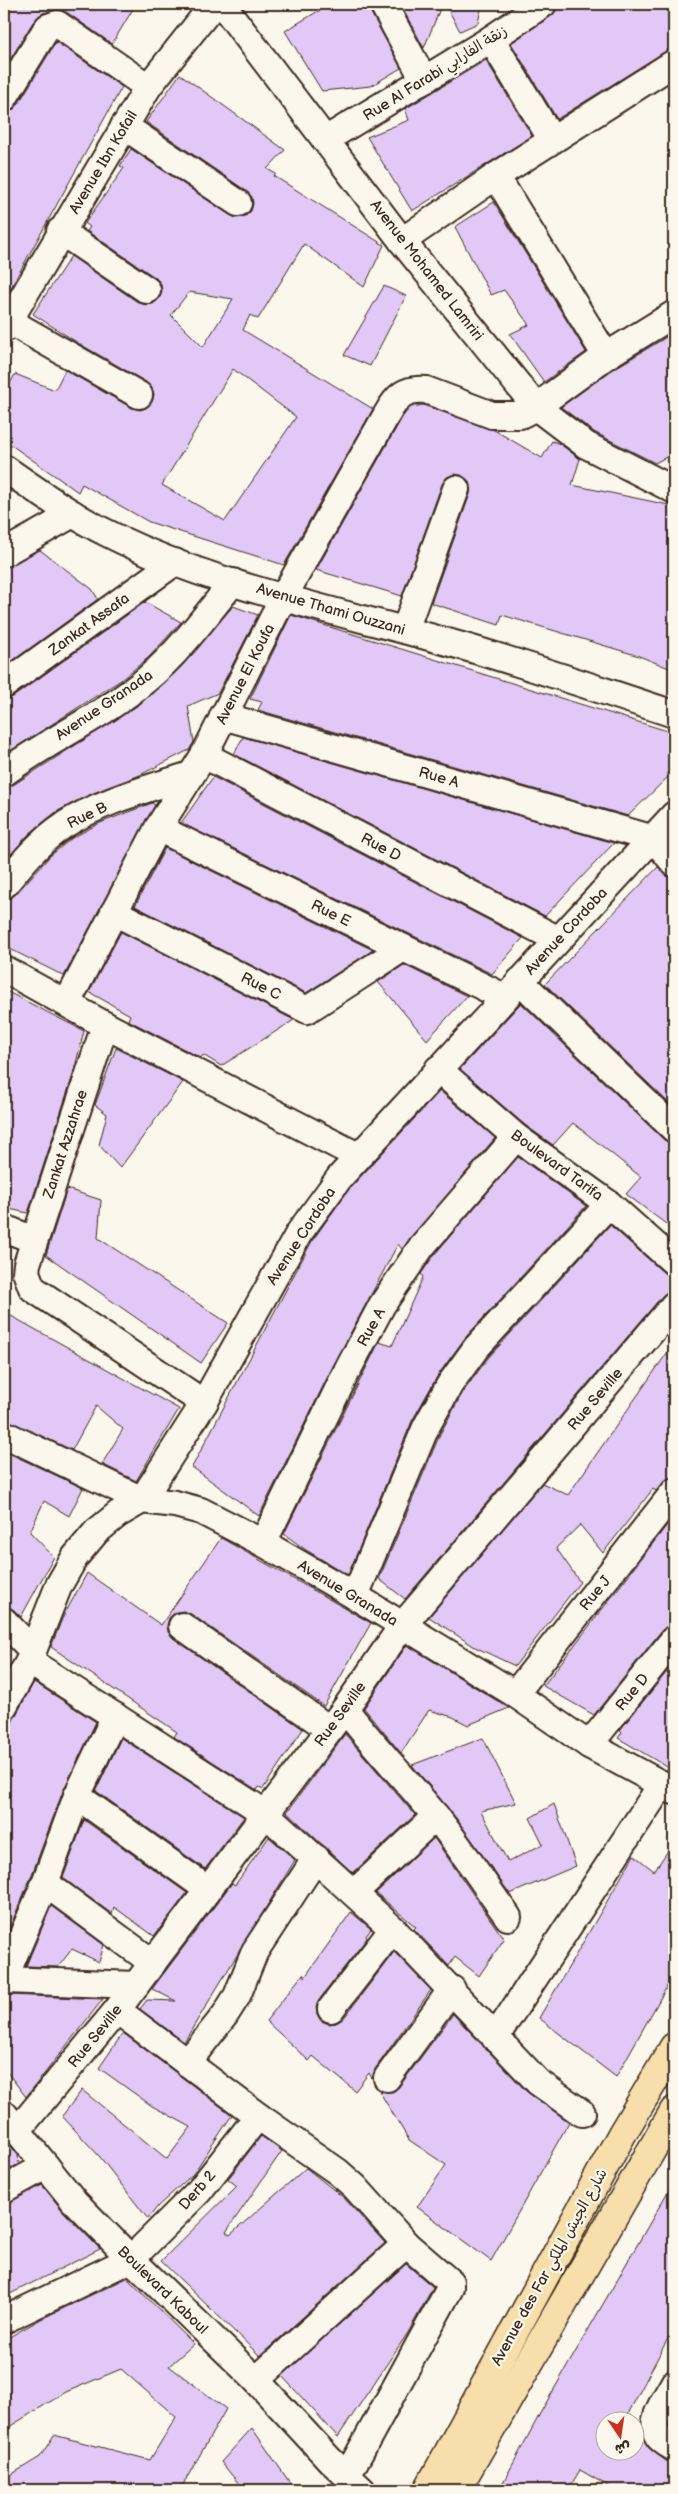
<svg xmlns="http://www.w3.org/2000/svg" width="678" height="2494" viewBox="0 0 678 2494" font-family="'Balsamiq Sans','Playpen Sans Arabic',sans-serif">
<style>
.building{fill:#e2c8f7;stroke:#3b2a1e;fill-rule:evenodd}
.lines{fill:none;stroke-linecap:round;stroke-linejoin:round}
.minor-casing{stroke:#3b2a1e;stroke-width:30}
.major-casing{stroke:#3b2a1e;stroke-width:31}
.minor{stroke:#fbf7ec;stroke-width:26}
.major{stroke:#f8deab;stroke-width:28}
.labels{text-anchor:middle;stroke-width:4.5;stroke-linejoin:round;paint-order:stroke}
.street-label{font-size:15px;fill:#3b2a1e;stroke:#fbf7ec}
</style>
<rect width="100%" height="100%" fill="#fbf7ec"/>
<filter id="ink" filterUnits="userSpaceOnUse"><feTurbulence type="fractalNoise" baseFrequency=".02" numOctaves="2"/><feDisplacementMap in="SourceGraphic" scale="10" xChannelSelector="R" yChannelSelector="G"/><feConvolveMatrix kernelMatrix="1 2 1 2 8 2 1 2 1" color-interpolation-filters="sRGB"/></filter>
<g filter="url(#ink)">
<g class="building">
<polygon points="4,4 136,4 112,44 65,11 59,9 43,13 33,22 4,70"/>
<polygon points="330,4 368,4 370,11 401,68 371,86 322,91 285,31"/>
<polygon points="400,4 442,4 424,48"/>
<polygon points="445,4 482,4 478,23 460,31"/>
<polygon points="562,4 674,4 674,46 557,119 511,43 551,16"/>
<polygon points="56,42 122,87 4,300 4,113 12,111 17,106"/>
<polygon points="486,60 532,136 412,211 367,137 409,120 405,109"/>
<path d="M180,74L285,150L267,169L276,174L274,176L384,245L364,287L304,244L258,319L250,315L243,330L373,409L284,565L149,522L82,484L78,492L4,440V395L15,374L55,390L65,370L132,408L140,410L146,408L152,402L154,394L152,388L146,382L78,343L33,314L71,256L139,303L146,305L153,304L160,298L162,291L161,284L156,278L87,231L90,227L85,223L124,168L120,166L131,149L230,215L236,218L244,217L251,211L253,204L252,197L246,191L146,122ZM189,292L233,299L203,347L171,315ZM233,369L296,417L225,521L162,485Z"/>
<polygon points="494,202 586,352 544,382 510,334 529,325 504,290 491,295 455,227"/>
<polygon points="384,286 406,296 370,366 344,355"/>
<polygon points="668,336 674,346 674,453 655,463 594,432 561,407 612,370"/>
<polygon points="423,405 494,430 542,458 552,441 560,444 580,459 572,485 674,506 674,670 639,656 502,615 499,625 431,603 470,494 471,487 468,480 461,475 454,474 447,477 442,484 402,596 316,570 403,416 411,407"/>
<polygon points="40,550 92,589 98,599 4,667 4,568"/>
<polygon points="145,602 181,622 149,657 121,680 4,755 4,700 13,697"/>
<polygon points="233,606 258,615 218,693 188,706 194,742 189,750 140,775 87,796 56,812 29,834 4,862 4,788 13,785 140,704 181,667"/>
<polygon points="291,615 674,733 674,771 628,816 258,710 262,702 250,699"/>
<polygon points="243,737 614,843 545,916 234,754"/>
<polygon points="213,777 523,938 492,974 181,823"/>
<polygon points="152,803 155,805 64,976 4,946 4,900 15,895 50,856 72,838 100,823"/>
<polygon points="165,848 373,950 306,993 135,906"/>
<polygon points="658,867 668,877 674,878 674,1108 545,984"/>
<polygon points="121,932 294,1020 221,1066 203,1055 201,1058 128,1020 130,1015 89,992"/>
<polygon points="404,965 467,996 427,1040 378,982"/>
<polygon points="4,990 84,1031 73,1075 28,1213 4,1208"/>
<polygon points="521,1003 664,1140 674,1144 674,1230 626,1194 641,1177 573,1123 553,1145 525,1125 460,1069"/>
<polygon points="116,1048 183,1082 120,1168 99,1145 107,1114 95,1105"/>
<polygon points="440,1091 495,1138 402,1249 398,1244 333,1366 259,1516 192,1467 312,1241 350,1188"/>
<polygon points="518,1157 586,1206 465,1338 438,1375 412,1421 348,1575 306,1550 284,1534 379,1342 392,1346 423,1277 421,1274 434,1255"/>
<polygon points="67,1189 101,1200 98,1238 228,1323 201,1363 46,1255"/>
<polygon points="610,1225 664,1273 674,1277 674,1289 663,1295 405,1599 379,1579 440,1434 463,1392 488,1358"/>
<polygon points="4,1312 179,1409 136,1481 102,1464 123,1429 96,1406 72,1450 4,1419"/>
<polygon points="674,1343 674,1477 668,1478 656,1491 653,1489 603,1553 580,1525 556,1548 580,1582 515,1666 475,1647 429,1617 542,1483 568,1495"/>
<polygon points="4,1451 83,1488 69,1516 44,1501 30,1532 54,1557 21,1617 14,1610 4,1606"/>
<polygon points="674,1516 674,1624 662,1630 594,1715 543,1686"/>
<polygon points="221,1538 371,1623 324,1706 191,1614 184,1611 176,1612 169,1618 167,1625 168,1632 173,1638 303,1729 263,1789 259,1787 257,1790 174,1737 177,1732 51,1647 62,1619 87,1573 161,1625"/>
<polygon points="407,1645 507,1707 509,1708 468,1725 453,1717 429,1710 401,1753 364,1708"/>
<polygon points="674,1663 674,1771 618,1738 622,1732 620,1730"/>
<polygon points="34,1682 96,1722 63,1791 31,1877 4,1941 4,1737"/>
<polygon points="345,1734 415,1815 353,1873 287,1812"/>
<polygon points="121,1738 244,1817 205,1869 96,1791"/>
<polygon points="483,1738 516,1803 481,1811 508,1862 543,1844 530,1818 554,1804 576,1866 510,1894 456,1818 412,1765"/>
<polygon points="84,1820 187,1893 154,1936 114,1907 112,1914 63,1878"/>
<polygon points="269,1837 295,1860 184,2042 140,2009 147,2000 176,2001 152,1989 232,1883 235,1885"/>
<polygon points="434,1838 504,1939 479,1976 455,1957 449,1966 414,1929 416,1927 376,1893"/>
<polygon points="674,1842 674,1974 616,2077 539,2018 634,1855 654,1871"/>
<polygon points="51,1906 104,1945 99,1962 72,1949 58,1967 26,1966"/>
<polygon points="351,1912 371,1929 366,1936 367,1938 319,2000 316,2006 317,2014 321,2021 329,2024 336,2023 343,2019 394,1952 431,1990 375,2069 373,2080 369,2073 355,2091 313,2056 309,2061 266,2021 303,1974 305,1977"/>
<polygon points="8,1995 103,1999 26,2097 4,2068 4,2003"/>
<polygon points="453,2014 527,2092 569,2122 491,2261 417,2207 446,2165 409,2140 379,2091 393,2092 399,2087"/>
<polygon points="123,2033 232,2115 193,2174 158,2206 148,2219 100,2157 62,2116 82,2090 167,2159 191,2127 152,2106 99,2068"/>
<polygon points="261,2136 282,2151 226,2232 230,2235 306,2168 344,2198 385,2243 260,2356 161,2261 237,2186 228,2179"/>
<polygon points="4,2138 18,2155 19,2164 4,2172"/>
<polygon points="674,2181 674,2327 628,2414 635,2422 606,2422 606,2452 636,2452 636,2422 640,2427 642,2436 649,2448 666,2461 674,2463 674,2490 615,2490 580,2470 568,2490 499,2490 542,2410"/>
<polygon points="42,2185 63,2211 100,2249 4,2297 4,2204"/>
<polygon points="406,2264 433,2287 409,2331 338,2437 282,2376"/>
<polygon points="127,2278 194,2344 169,2366 226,2409 180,2490 54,2490 48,2487 42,2490 4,2490 4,2479 40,2457 54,2435 150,2460 176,2417 121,2369 66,2392 4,2430 4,2340 41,2319"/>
<polygon points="252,2428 295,2490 244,2490 221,2462"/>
</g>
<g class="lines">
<g class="minor-casing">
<g id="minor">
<polyline points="222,4 402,241 536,407 586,445 674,490"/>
<polyline points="383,4 424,80"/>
<polyline points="491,39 552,140"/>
<polyline points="4,98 45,31 48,27 57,24 148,87"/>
<polyline points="124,126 238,203"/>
<polyline points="325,140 491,39 543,4"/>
<polyline points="496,176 606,356"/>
<polyline points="60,231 147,290"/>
<polyline points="402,241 496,176 674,63"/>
<polyline points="9,321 139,395"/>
<polyline points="4,329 148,87 214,4"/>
<path d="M4,468C38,491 72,516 109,534C212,586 340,611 451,643C526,664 600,690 674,714"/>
<polyline points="4,553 73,514"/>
<polyline points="405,630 456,489"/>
<polyline points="4,685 175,562"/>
<polyline points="223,716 654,839 674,863"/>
<polyline points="204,755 557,939"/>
<path d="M4,773C50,739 104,716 147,679C180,651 206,615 233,582"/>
<polyline points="158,828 504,997"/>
<path d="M4,885C22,863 40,841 64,825C101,801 148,789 190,775"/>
<polyline points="114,912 307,1010 403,948"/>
<polyline points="4,969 105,1025 358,1156"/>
<polyline points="520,981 674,1129"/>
<path d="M67,1003L158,828L204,755L284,596L387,414C397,396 405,388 426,390L492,415H520L536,407L606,356L674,314"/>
<polyline points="105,1025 27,1264 26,1272 32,1288 204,1403"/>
<polyline points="438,1069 516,1137 609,1204 674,1262"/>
<polyline points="4,1228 34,1240"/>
<polyline points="4,1434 142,1500 175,1504 201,1511 263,1543 355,1596 515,1694 589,1745 674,1791"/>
<polyline points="263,1543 346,1373 382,1305 422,1246 516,1137"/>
<polyline points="355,1596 426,1427 450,1384 476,1348 609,1204"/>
<polyline points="4,1621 33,1651"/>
<polyline points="182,1626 329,1729"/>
<polyline points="29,1661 265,1813 393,1929 538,2082 582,2113"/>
<polyline points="515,1694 674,1492"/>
<polyline points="4,1706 29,1661 59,1585 75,1557 96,1532 118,1514 142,1500 204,1403 299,1233 340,1177 674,815"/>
<path d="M345,1709C373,1746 405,1778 434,1814C461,1847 483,1883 508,1917"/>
<polyline points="589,1745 674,1639"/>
<polyline points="77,1796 207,1889"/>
<polyline points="45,1883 153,1963"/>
<polyline points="355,1892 436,1816"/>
<polyline points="4,1979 45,1883 77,1796 115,1716"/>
<polyline points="4,1980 136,1985"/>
<polyline points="331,2009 393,1929"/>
<polyline points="117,2010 258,2116 338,2172 355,2187 406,2244 450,2282 450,2288 347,2476"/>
<polyline points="495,2038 662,1784"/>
<polyline points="187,2063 225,2015 237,1996 255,1951 316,1858"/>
<polyline points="387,2078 452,1989"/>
<polyline points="4,2114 74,2201 131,2259 256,2380 330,2460 362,2490"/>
<polyline points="17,2131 117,2010 345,1709 402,1626 674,1305"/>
<polyline points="4,2189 46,2166"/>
<polyline points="4,2320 131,2259 199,2191 258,2116"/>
<polyline points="256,2380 406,2244"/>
<path d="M674,2383C667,2397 648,2421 658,2436C661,2441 669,2445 674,2448"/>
</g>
</g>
<g class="major-casing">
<g id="major">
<polyline points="428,2490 622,2134 674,2047"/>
<polyline points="456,2490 674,2111"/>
</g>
</g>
<use href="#minor" class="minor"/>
<use href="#major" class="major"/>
</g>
</g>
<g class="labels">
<g class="street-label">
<text transform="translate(435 73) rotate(-32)" y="5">Rue Al Farabi زنقة الفارابي</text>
<text transform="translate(103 162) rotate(-59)" y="5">Avenue Ibn Kofail</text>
<text transform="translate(427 270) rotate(52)" y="5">Avenue Mohamed Lamriri</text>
<text transform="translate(331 609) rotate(16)" y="5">Avenue Thami Ouzzani</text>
<text transform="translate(89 624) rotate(-36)" y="5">Zankat Assafa</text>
<text transform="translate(245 674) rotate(-63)" y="5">Avenue El Koufa</text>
<text transform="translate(104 705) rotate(-34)" y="5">Avenue Granada</text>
<text transform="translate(439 777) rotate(16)" y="5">Rue A</text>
<text transform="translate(87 815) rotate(-26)" y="5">Rue B</text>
<text transform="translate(381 847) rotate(28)" y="5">Rue D</text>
<text transform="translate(331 913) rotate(26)" y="5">Rue E</text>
<text transform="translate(566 931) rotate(-47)" y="5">Avenue Cordoba</text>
<text transform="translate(261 986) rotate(27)" y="5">Rue C</text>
<text transform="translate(65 1144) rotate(-72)" y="5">Zankat Azzahrae</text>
<text transform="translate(557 1165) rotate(36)" y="5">Boulevard Tarifa</text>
<text transform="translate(301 1236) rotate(-57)" y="5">Avenue Cordoba</text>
<text transform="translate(371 1327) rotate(-61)" y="5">Rue A</text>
<text transform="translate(595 1399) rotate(-50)" y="5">Rue Seville</text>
<text transform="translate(348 1593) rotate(31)" y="5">Avenue Granada</text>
<text transform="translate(595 1593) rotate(-51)" y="5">Rue J</text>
<text transform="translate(632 1692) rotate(-51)" y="5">Rue D</text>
<text transform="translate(340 1714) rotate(-54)" y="5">Rue Seville</text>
<text transform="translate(95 2036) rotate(-51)" y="5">Rue Seville</text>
<text transform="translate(197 2190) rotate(-49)" y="5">Derb 2</text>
<text transform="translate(549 2267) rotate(-61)" y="5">Avenue des Far شارع الجيش الملكي</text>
<text transform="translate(163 2290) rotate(44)" y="5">Boulevard Kaboul</text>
</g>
</g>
<rect width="678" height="2494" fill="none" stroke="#fbf7ec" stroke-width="20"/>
<rect x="10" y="10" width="658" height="2474" fill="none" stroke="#3b2a1e" stroke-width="2" filter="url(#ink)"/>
<g transform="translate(620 2436) rotate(167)"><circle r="24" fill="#fbf7ec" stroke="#aea59a"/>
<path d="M0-4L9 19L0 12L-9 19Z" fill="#c8321e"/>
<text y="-8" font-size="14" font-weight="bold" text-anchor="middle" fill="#3b2a1e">ش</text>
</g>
</svg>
